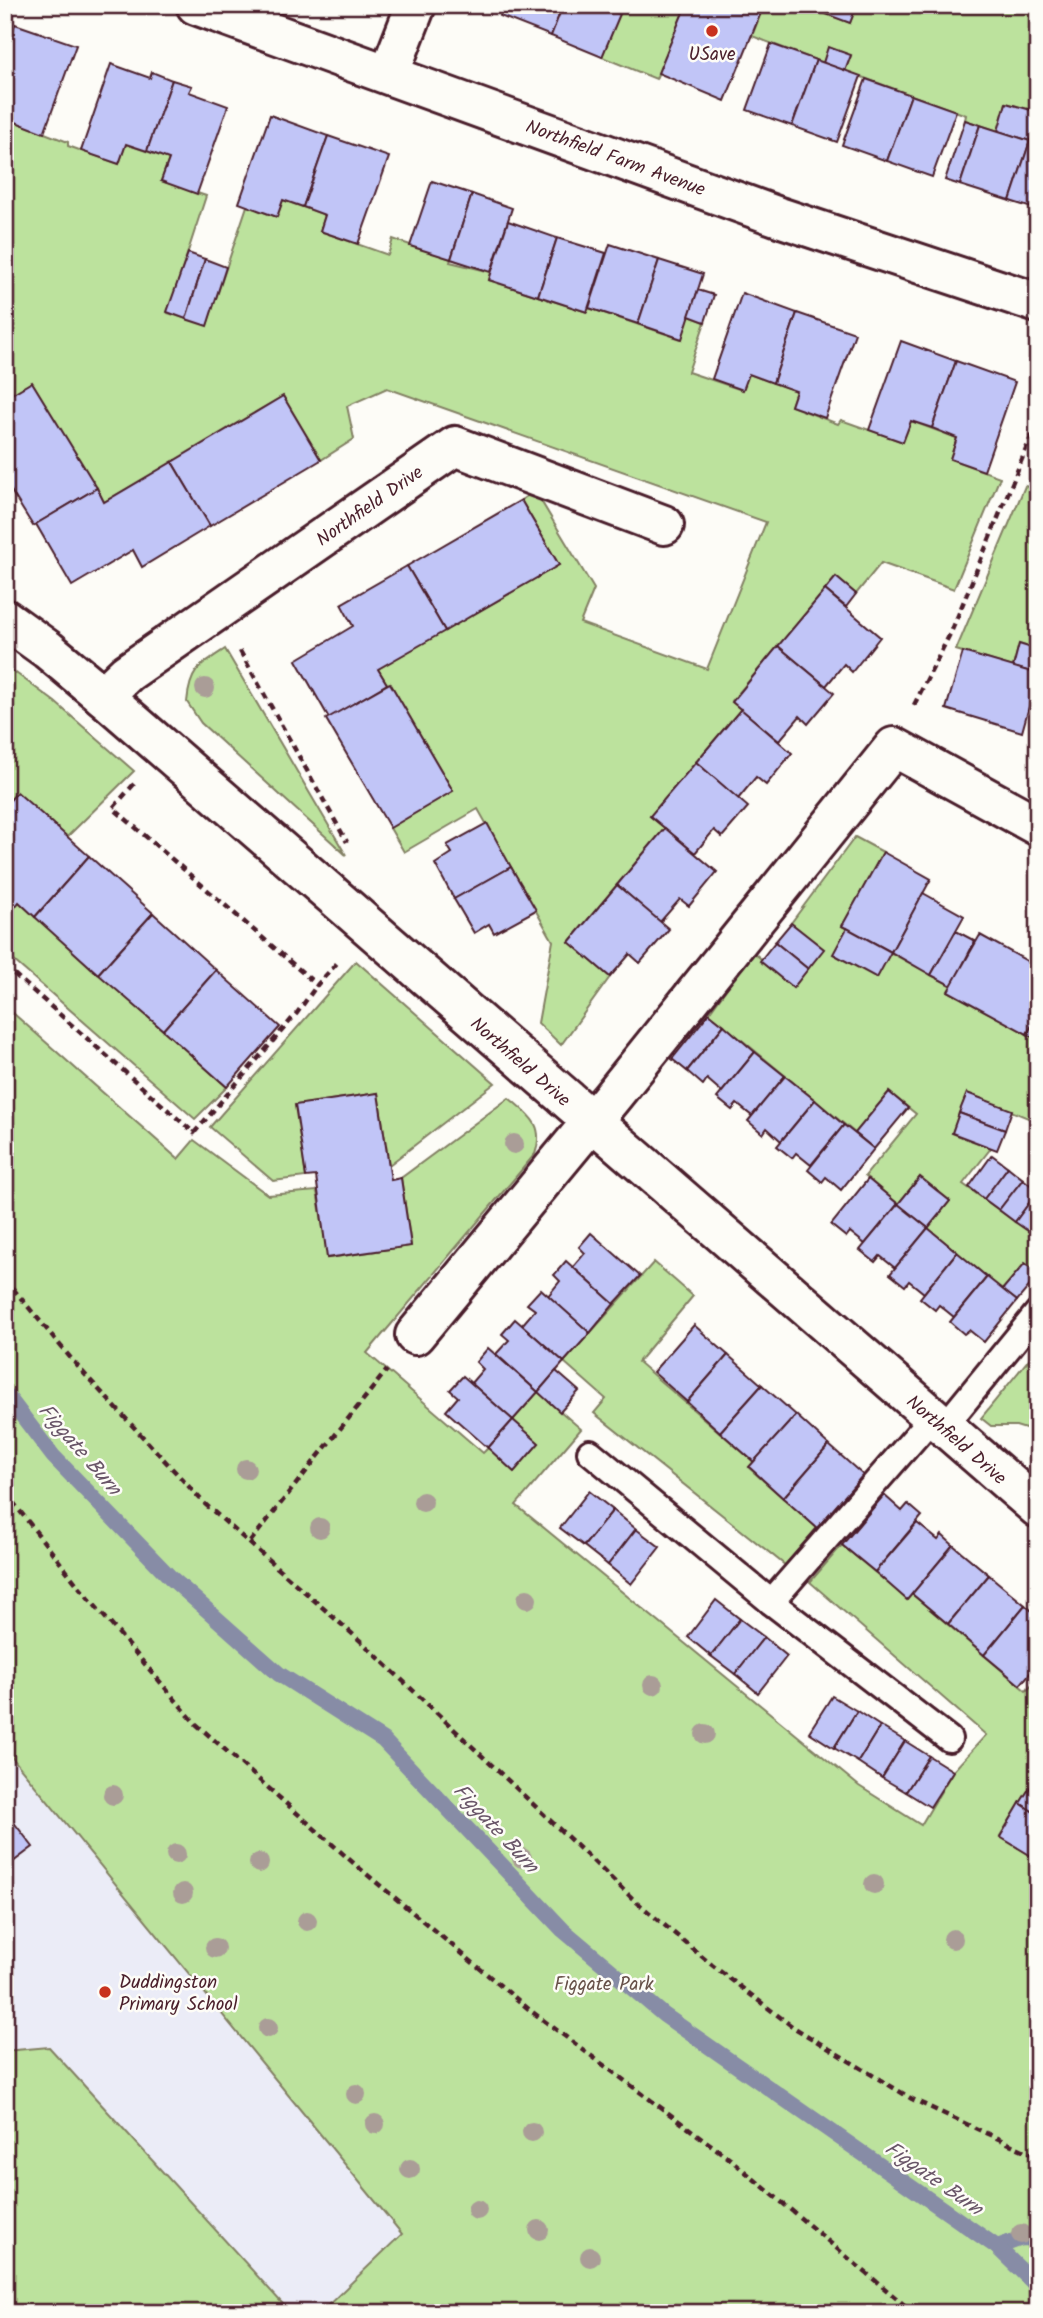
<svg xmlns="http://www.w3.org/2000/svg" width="1043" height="2318" viewBox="0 0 1043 2318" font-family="Kalam,sans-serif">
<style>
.built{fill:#ebecf7}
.green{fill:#bce29d;stroke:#838064;stroke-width:2}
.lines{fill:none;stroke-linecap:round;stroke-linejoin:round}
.stream{stroke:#878ca6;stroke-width:16}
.building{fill:#c1c5f7;stroke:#4a1f2b;stroke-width:2}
.service-casing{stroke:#4a1f2b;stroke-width:30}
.minor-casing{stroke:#4a1f2b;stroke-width:44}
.path{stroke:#4a1f2b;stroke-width:4.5;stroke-dasharray:7 5;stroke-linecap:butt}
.service{stroke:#fdfcf7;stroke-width:24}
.minor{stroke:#fdfcf7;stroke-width:38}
.tree{fill:#aa9d97}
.poi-dot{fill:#c8321e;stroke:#fdfcf7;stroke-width:2.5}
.labels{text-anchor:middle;stroke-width:5;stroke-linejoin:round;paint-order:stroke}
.poi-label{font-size:19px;fill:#4a1f2b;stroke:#fdfcf7}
.street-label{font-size:19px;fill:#4a1f2b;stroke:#fdfcf7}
.park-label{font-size:19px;fill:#665048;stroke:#fdfcf7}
.water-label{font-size:21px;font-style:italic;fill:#695568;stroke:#fdfcf7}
</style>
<rect width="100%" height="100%" fill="#fdfcf7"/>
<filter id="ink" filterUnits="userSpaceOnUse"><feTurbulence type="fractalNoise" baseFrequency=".0143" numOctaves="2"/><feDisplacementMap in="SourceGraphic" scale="14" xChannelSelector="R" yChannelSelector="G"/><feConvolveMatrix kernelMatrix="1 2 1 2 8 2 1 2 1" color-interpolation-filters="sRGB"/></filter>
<g filter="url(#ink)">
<polygon class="built" points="5,1749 402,2234 320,2313 5,2313"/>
<g class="green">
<polygon points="602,5 686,5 656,79 602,57 619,14 602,7"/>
<polygon points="764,5 805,5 850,23 857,5 1038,5 1038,112 1006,103 998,131 965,120 966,115 845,71 851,56 829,47 823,63 752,36"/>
<polygon points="5,102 13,105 8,119 68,142 68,146 119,164 126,144 169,159 161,181 206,196 168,313 207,325 247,206 277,217 283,200 325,215 320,231 388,255 393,239 451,259 450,262 491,272 489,280 587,312 589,308 681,339 689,316 705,322 688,372 742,390 749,374 796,391 791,406 838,424 841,420 903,442 911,421 957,438 950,459 1000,477 954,589 881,563 856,594 836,577 732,701 741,709 650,816 665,828 569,942 610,977 561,1045 538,1023 553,941 478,809 404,852 390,828 453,791 390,683 387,684 378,669 559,565 521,500 535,491 594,589 580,623 707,669 766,522 387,388 347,406 354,439 321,460 283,396 104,502 32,382 5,398"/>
<polygon points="1025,486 1038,490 1038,650 1019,644 1013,667 956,650"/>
<path d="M225,649L346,855L201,723L187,702C190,670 199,666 225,649Z"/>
<polygon points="5,665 55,702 134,771 67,837 5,806"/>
<polygon points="855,837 883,852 842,926 952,986 949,991 1038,1040 1038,1122 967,1093 952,1133 991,1148 963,1184 1038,1238 1038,1273 1025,1263 1002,1290 928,1228 950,1201 920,1177 898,1204 865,1176 916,1114 889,1092 855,1133 709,1013 753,952 794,987 823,949 791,923"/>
<polygon points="5,898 15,907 19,902 227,1087 195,1119 5,953"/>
<polygon points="356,961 495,1083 389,1165 378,1093 296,1105 306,1177 273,1181 210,1127"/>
<path d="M5,1006L178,1159L194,1140L268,1195L317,1191L328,1258L411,1246L401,1178L509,1098C530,1116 545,1125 535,1154L367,1353L483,1453L488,1448L513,1471L539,1443L513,1420L538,1392L581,1429L516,1505L859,1786L921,1825L953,1771L986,1735L810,1582L842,1545L907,1599L912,1594L1026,1691L1038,1680V1775L1000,1836L1038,1860V2313H467L463,2306L451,2313H320L402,2234L5,1749Z"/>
<polygon points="654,1262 693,1296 638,1362 754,1462 749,1468 817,1528 785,1565 594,1413 606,1399 564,1362"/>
<polygon points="1038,1348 1038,1433 1016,1426 991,1426 981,1418"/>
<polygon points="49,2047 291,2313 5,2313 5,2051"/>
</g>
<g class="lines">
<g class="stream">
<polyline points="5,1393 53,1456 170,1577 279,1674 383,1740 563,1930 664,2015 997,2247 1022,2238 1038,2239"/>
<polyline points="997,2247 1038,2287"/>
</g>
</g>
<g class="building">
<polygon points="503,5 563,5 551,36 500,16"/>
<polygon points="563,5 597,5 620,14 602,57 551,36"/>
<polygon points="686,5 764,5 725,101 658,73"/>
<polygon points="805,5 826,5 823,13"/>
<polygon points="826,5 857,5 850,23 823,13"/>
<polygon points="5,20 15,24 5,52"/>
<polygon points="15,24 76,45 44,133 8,119 13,105 5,102 5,52"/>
<polygon points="771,44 816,60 792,126 747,110"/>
<polygon points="828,47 851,55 845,71 823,63"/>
<polygon points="816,60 861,76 837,142 792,126"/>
<polygon points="111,64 150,78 152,72 172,80 147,151 126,144 119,164 81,151"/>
<polygon points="866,79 911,95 887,161 842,145"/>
<polygon points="172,80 192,86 189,92 228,106 197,194 161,181 169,159 147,151"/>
<polygon points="911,95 956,111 932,177 887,161"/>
<polygon points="1006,103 1038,112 1030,141 998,131"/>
<polygon points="270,115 328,136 303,207 283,200 277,217 239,203"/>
<polygon points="965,120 980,125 960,185 945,180"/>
<polygon points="980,125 1030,141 1010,201 960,185"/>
<polygon points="328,136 389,157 358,244 320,231 325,215 303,207"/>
<polygon points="1030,141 1038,144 1038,210 1010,201"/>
<polygon points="432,181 472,194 451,259 410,246"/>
<polygon points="472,194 512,208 491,272 451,259"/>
<polygon points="508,221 557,238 538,296 489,280"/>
<polygon points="557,238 606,253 587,312 538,296"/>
<polygon points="610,244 659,260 638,324 589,308"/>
<polygon points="188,253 205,259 186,319 167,312"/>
<polygon points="205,259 226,267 207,326 186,319"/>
<polygon points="659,260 703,274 682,339 638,324"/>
<polygon points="698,290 714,295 705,322 689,316"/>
<polygon points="742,293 797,313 773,383 749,374 743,390 712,379"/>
<polygon points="797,313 855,333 825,418 791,406 796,391 773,383"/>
<polygon points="901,341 956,361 932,428 911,421 903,442 869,430"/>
<polygon points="956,361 1015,382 984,471 950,459 957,438 932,428"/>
<polygon points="32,382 97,488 33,526 5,481 5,398"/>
<polygon points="283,396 321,460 210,526 172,462"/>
<polygon points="172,462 210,526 142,567 133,550 72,586 36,524 97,488 104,502"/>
<polygon points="521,500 559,565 445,631 407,566"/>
<polygon points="407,566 445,631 378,669 387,684 329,718 296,660 353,626 341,604"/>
<polygon points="836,577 856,594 846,607 825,590"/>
<polygon points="825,590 880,637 852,672 844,664 826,686 778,646"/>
<polygon points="1019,644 1038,650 1038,674 1013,667"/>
<polygon points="778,646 834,693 808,724 800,716 779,741 732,702"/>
<polygon points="963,652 1038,674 1022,732 946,709"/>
<polygon points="390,683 453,791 390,828 326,719"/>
<polygon points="741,709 792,753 766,785 756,777 738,799 696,762"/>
<polygon points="1038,710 1038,733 1031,731"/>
<polygon points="696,762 748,807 722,837 714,830 695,853 650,816"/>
<polygon points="17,792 89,856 35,917 19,902 15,907 5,898 5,806"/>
<polygon points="487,823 511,867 454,899 435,864 452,853 447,845"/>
<polygon points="665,828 717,872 689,906 680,899 660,922 617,885"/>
<polygon points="883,852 931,879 891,952 842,926"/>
<polygon points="89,856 153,913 98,974 35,917"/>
<polygon points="511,867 536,910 494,933 489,924 474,933 454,899"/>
<polygon points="617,885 669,929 640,963 630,954 610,977 569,942"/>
<polygon points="923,893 964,916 931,975 891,952"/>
<polygon points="153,913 216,970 163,1030 98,974"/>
<polygon points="791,923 824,949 808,969 775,942"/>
<polygon points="847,928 891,952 877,978 833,954"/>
<polygon points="956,931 975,941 952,986 931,975"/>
<polygon points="980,935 1038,967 1038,1015 1027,1034 948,991"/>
<polygon points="775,942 808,969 793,988 760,961"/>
<polygon points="216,970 280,1027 227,1087 163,1030"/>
<polygon points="709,1013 724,1025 687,1071 672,1059"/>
<polygon points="1038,1015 1038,1040 1027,1034"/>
<polygon points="724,1025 755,1052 722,1092 707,1079 703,1085 687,1071"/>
<polygon points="755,1052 785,1076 752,1116 737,1104 732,1110 717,1098"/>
<polygon points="785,1076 815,1100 781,1141 767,1128 763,1134 748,1121"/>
<polygon points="889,1092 908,1108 874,1149 855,1133"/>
<polygon points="378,1093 391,1180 401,1178 411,1246 327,1258 316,1176 306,1177 295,1105"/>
<polygon points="967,1093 1012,1110 1005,1130 959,1113"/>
<polygon points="815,1100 844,1125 811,1165 796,1153 792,1158 777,1146"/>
<polygon points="959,1113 1005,1130 997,1150 952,1133"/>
<polygon points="844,1125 874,1149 841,1190 826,1177 822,1182 808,1170"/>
<polygon points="992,1155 1008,1167 984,1199 969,1187"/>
<polygon points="1008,1167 1023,1179 999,1210 984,1199"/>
<polygon points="920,1177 950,1201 928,1228 898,1204"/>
<polygon points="868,1179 898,1204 865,1244 850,1232 846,1237 831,1225"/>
<polygon points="1023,1179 1038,1191 1015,1222 999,1210"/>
<polygon points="1038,1191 1038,1225 1031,1233 1015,1222"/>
<polygon points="898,1204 928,1228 895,1268 880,1256 875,1262 860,1250"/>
<polygon points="928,1228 957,1252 924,1293 909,1281 905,1286 890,1274"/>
<polygon points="591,1233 640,1276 614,1304 573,1267 585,1253 579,1247"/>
<polygon points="957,1252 987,1277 954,1317 939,1305 935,1310 920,1298"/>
<polygon points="566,1261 614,1304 590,1333 548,1296 560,1281 554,1275"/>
<polygon points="1025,1263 1038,1273 1038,1276 1017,1301 1002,1290"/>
<polygon points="987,1277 1017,1301 984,1342 969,1330 964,1334 950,1322"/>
<polygon points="541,1289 590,1333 564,1362 522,1325 535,1310 527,1304"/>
<polygon points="515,1319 564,1362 538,1392 496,1354 509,1340 502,1334"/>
<polygon points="694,1325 728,1355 687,1402 653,1372"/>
<polygon points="488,1348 538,1392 513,1420 471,1383 483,1369 476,1362"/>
<polygon points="728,1355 762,1385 720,1432 687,1402"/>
<polygon points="556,1371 579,1391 560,1412 538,1392"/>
<polygon points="463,1376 513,1420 488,1448 446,1411 458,1397 450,1390"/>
<polygon points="762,1385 796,1415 754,1462 720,1432"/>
<polygon points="796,1415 829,1445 783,1498 749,1467"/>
<polygon points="513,1420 539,1443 514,1472 488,1448"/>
<polygon points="829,1445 863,1475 817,1528 783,1498"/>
<polygon points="589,1491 613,1510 584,1546 560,1528"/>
<polygon points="884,1495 902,1511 908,1504 922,1516 875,1572 842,1545"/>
<polygon points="613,1510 636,1529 608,1565 584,1546"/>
<polygon points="917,1523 938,1540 942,1535 953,1545 907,1600 875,1572"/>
<polygon points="636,1529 660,1547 631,1584 608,1565"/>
<polygon points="953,1545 989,1575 948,1624 912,1594"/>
<polygon points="989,1575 1025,1605 984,1655 948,1624"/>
<polygon points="716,1600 740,1619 711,1656 688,1637"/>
<polygon points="1025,1605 1038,1616 1038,1664 1020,1685 984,1655"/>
<polygon points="740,1619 764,1637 735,1674 711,1656"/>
<polygon points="764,1637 787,1656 758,1693 735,1674"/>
<polygon points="832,1696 857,1711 834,1748 809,1732"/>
<polygon points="857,1711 880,1726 858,1762 834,1748"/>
<polygon points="880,1726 905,1741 882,1778 858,1762"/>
<polygon points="905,1741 929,1756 906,1792 882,1778"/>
<polygon points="929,1756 953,1771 930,1807 906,1792"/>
<polygon points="1038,1775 1038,1815 1020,1803"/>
<polygon points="1020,1803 1038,1815 1038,1860 1000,1837"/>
<polygon points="5,1811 33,1847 5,1868"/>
<polygon points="463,2306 467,2313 451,2313"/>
</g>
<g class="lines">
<g class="service-casing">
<g id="service">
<polyline points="943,1428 1038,1312"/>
<polyline points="590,1452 771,1602 949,1739"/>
<polyline points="771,1602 932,1418"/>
</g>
</g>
<g class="minor-casing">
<g id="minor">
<polyline points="196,5 779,217 1038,303"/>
<polyline points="389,74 416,5"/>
<polyline points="5,619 48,650 103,696 1038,1508"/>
<polyline points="103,696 127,673 455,446 664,525"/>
<polyline points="415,1335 612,1097 894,747 1038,826"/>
</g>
</g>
<g class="path">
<polyline points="240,651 347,842"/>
<polyline points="914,705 952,630 1038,420"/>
<polyline points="134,784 113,808 317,985 339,961"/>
<polyline points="5,966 194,1133 297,1013 317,985"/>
<polyline points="5,1279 79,1368 205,1504 365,1645 632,1898 712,1965 793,2027 912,2099 1038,2157"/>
<polyline points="5,1492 80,1588 196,1724 358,1867 531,2011 730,2159 914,2313"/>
<polyline points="250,1542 387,1370"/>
</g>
<use href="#service" class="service"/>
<use href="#minor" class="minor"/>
</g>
<g class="tree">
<circle cx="205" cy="688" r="10"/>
<circle cx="514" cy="1144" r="10"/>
<circle cx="246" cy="1469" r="10"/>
<circle cx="423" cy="1502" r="10"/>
<circle cx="320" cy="1528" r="10"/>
<circle cx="527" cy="1599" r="10"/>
<circle cx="653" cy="1685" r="10"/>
<circle cx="705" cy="1734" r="10"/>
<circle cx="113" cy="1795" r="10"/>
<circle cx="176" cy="1854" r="10"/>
<circle cx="522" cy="1858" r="10"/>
<circle cx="259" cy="1863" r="10"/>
<circle cx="874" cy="1884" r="10"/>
<circle cx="183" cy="1893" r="10"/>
<circle cx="307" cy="1921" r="10"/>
<circle cx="953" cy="1939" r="10"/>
<circle cx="215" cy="1948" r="10"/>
<circle cx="268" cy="2028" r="10"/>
<circle cx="356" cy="2094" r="10"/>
<circle cx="375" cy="2124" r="10"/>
<circle cx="532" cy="2132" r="10"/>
<circle cx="410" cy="2169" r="10"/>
<circle cx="477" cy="2210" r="10"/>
<circle cx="539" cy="2230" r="10"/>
<circle cx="1021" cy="2234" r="10"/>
<circle cx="590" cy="2257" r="10"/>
</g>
</g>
<g class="poi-dot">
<circle cx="712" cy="31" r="7"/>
<circle cx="105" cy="1992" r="7"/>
</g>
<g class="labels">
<g class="poi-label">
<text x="712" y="60">USave</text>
<text x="119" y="1988" text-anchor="start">Duddingston<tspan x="119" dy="22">Primary School</tspan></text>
</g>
<g class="street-label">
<text transform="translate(616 157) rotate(20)" y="7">Northfield Farm Avenue</text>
<text transform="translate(369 505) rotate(-35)" y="7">Northfield Drive</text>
<text transform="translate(521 1061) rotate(41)" y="7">Northfield Drive</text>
<text transform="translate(957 1439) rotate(41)" y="7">Northfield Drive</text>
</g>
<g class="park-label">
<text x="604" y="1990">Figgate Park</text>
</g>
<g class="water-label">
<text transform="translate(80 1449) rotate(49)" y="7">Figgate Burn</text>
<text transform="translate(496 1828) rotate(47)" y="7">Figgate Burn</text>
<text transform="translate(934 2178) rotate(35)" y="7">Figgate Burn</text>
</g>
</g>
<rect width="1043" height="2318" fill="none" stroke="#fdfcf7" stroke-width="28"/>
<rect x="14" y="14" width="1015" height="2290" fill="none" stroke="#4a1f2b" stroke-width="2.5" filter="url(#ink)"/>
</svg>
